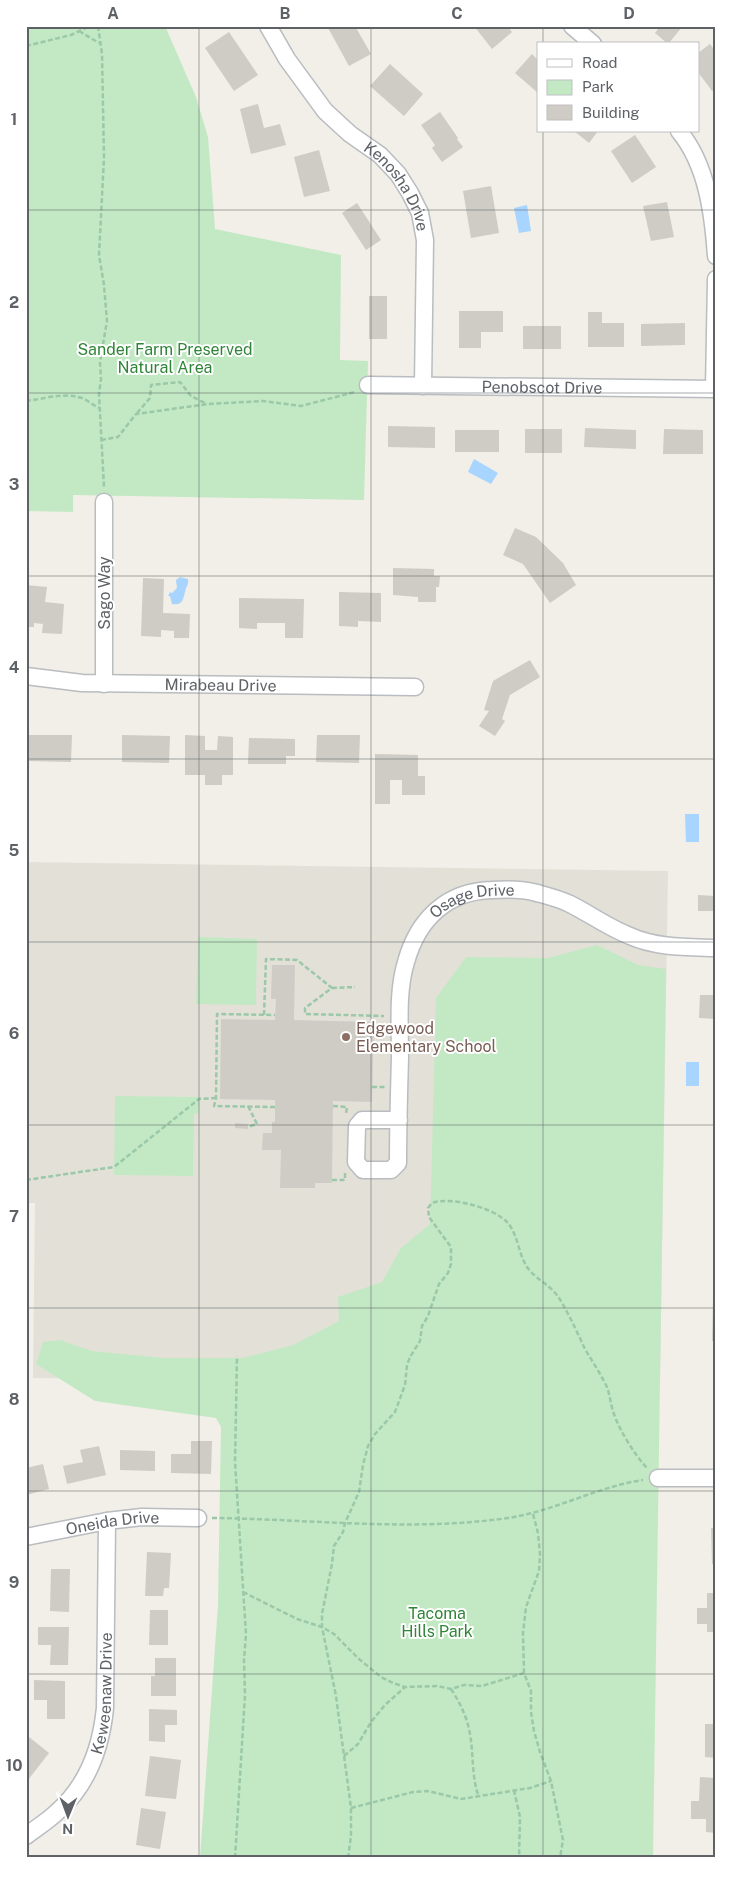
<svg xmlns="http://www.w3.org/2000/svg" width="742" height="1884" viewBox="0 0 742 1884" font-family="'Public Sans',sans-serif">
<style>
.education{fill:#e3e1d7}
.green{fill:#c2e9c4}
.water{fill:#a8d5ff}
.building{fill:#ceccc5}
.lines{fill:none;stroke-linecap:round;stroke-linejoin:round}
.minor-casing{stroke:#b9bcc0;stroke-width:19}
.path{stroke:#9ac8a9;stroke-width:2.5;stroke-dasharray:5 2.5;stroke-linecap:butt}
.minor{stroke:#fff;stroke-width:16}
.grid{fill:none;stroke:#5e6267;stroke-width:1;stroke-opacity:0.55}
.education-dot{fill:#8d6e63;stroke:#fff;stroke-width:2}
.labels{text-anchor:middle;stroke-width:4;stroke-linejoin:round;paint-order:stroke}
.street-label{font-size:16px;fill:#5e6267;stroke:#fff}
.park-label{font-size:16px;fill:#308438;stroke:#fff}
.education-label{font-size:16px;fill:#785e54;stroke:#fff;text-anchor:start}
.neatline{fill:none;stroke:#5e6267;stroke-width:2}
.grid-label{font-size:16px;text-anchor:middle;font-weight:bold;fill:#5e6267}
</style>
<rect width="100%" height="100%" fill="#f1efe7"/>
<polygon class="education" points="26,862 668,871 660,1386 33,1378 35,1203 26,1203"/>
<g class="green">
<polygon points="26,26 165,26 196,97 208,137 215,229 341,255 340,360 368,361 364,500 73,495 73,512 26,511"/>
<polygon points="198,937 257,939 256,1005 196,1004"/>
<polygon points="597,945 638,965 666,969 653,1858 200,1858 218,1605 221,1427 216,1418 95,1401 36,1364 43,1342 60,1340 92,1351 163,1358 243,1358 293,1345 339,1321 338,1297 382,1282 401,1248 430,1224 436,998 466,957 548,958"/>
<polygon points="115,1096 199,1097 199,1113 194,1114 193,1176 114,1175"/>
</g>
<g class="water">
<polygon points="527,205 531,231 519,233 514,208"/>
<polygon points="474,459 498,473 491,484 468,472"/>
<path d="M180,577L188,579C189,585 186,586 185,592C183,599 183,606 172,604L170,596H168L170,592L172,593L177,588L176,580Z"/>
<polygon points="685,814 699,814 699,842 686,842"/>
<rect x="686" y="1062" width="13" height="24"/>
</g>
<g class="building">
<polygon points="327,26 355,26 371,54 349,66"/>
<polygon points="474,26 507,26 512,32 492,49"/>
<polygon points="656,26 683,26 668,44 655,33 659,28"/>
<polygon points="229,32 258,75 234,91 205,48"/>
<polygon points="710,44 716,52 716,89 712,91 698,72 698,53"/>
<polygon points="532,54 538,60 538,93 515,73"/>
<polygon points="390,64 423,94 404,116 370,86"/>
<polygon points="258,104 264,128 280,124 286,145 251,154 240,109"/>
<polygon points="440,112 458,138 457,139 463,147 442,162 432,148 435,145 421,125"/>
<polygon points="574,131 598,131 589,143"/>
<polygon points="635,135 656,167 632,183 611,151"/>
<polygon points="319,150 330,191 304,197 294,157"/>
<polygon points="491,186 499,233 471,238 463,191"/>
<polygon points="667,202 674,237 651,241 643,206"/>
<polygon points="357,203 381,240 366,250 342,213"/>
<rect x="369" y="296" width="18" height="43"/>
<polygon points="459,311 503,311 503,332 481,332 481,348 459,348"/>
<polygon points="588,312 602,312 602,323 624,323 624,347 588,347"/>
<polygon points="685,323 685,345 641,346 641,324"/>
<rect x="523" y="326" width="38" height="23"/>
<polygon points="388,426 435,427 435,448 388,447"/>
<polygon points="585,428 636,430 636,449 584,447"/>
<rect x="525" y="429" width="37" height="24"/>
<polygon points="664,429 703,430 703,454 663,454"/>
<rect x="455" y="430" width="44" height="22"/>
<polygon points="515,528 536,537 563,563 576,585 550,603 523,564 503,555"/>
<polygon points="393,568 434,569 434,576 440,576 439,587 436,587 436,602 418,602 418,597 393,595"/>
<polygon points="143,578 164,579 163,613 190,614 189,638 174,638 174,631 161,630 161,637 141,636"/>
<polygon points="26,585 47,587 45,602 64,604 62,634 42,633 43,624 34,623 34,627 26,627"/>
<polygon points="339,592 381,593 381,622 358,621 358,627 339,626"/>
<polygon points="239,598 304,599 303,638 285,638 285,623 257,623 257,629 239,628"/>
<polygon points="530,660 540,677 510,695 502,719 505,721 495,736 479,726 489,711 484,710 493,681"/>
<polygon points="26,735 72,735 71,762 26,761"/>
<polygon points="122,735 170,736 169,763 122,762"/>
<polygon points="185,735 205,736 205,750 217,750 218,736 233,737 233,775 222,775 222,785 205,785 205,775 185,775"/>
<polygon points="317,735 360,735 359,763 316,762"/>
<polygon points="249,738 295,739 295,756 286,756 286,764 248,764"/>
<polygon points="375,754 418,755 418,776 425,776 425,795 402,795 402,780 390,780 390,804 375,804"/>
<polygon points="698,895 716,896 716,911 698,911"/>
<polygon points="272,965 295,965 294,1020 374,1022 372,1102 333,1101 332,1183 315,1183 315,1188 280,1188 281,1150 262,1150 263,1133 272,1133 272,1122 275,1122 275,1100 220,1099 221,1019 275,1020 276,999 271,999"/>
<polygon points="700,995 716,995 716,1019 699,1018"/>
<polygon points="235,1123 248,1124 248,1129 235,1128"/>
<polygon points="713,1300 716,1300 716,1341 712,1341"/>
<polygon points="191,1441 212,1441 211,1474 171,1473 171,1454 191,1454"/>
<polygon points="99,1446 106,1475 67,1484 63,1466 83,1462 80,1450"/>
<polygon points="120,1450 155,1451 155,1471 120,1470"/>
<polygon points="43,1464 49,1489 26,1495 26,1468"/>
<polygon points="711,1528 716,1528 716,1564 712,1564"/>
<polygon points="147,1552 171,1553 169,1588 164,1588 163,1596 145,1596"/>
<polygon points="51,1569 70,1569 69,1612 50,1611"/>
<polygon points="707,1593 716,1593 716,1632 707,1632 707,1624 697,1624 697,1608 707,1608"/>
<polygon points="150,1610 168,1610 168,1645 149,1645"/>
<polygon points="38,1627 69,1627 68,1665 50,1665 51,1645 38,1645"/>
<polygon points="155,1658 176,1658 176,1696 151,1696 151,1676 155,1676"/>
<polygon points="34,1680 65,1681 65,1719 47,1719 47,1700 34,1700"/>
<polygon points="149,1709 177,1710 177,1725 165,1725 165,1742 149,1741"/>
<polygon points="705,1724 716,1724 716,1758 705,1757"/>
<polygon points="29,1737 49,1753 28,1780 26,1778 26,1741"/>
<polygon points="150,1756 181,1760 176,1799 145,1796"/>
<polygon points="700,1777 716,1778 716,1833 706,1832 706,1819 691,1819 691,1801 699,1801"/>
<polygon points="141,1808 166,1812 160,1849 136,1845"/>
</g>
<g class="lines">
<g class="minor-casing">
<g id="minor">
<path id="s1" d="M268,26L287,59L325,111L350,134L380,155L398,174L410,193L420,213L425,240L423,386"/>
<polyline points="572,26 593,44"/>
<path d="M679,131C707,165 713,213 716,256"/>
<path id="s2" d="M368,385L716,389"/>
<polyline points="714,389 716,279"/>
<path id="s3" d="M26,676L82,683L415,687"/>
<polyline points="104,684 104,502"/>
<path id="s4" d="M399,1120H362L357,1126L356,1162L363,1170H391L398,1163C398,1128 399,1092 400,1057C400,1026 397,991 406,962C418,919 447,891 492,890C507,889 523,889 537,893C548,896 560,899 570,904C590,914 609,928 630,936C657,948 687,947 716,948"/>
<polyline points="658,1478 716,1478"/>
<path id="s5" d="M26,1537L107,1521L142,1517L198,1518"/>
<path id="s6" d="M26,1836C36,1828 48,1821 57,1812C88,1785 101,1748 105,1708L107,1521"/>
</g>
</g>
<g class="path">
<polyline points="98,26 102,54 104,158 99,255 104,285 107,321 100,362 101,379 99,394 104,487"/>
<polyline points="79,31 99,43"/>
<polyline points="26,46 71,35 90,26"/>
<path d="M26,401C44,399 63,392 82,398C87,400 93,405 99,408"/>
<polyline points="137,413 150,398 151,385 180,382 191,396 207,404"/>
<polyline points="101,440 118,437 136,414 208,404 263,401 301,406 355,392"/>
<polyline points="332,988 355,987"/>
<polyline points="264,1015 266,959 297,960 332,988 305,1008 305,1014 384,1016"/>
<polyline points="372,1087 386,1087"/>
<polyline points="248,1106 257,1124 248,1127"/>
<polyline points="333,1106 347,1107 346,1114"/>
<polyline points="275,1107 214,1106 216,1098 217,1014 275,1015"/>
<polyline points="26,1180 114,1167 199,1099 216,1098"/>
<polyline points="332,1180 345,1180 345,1172"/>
<polyline points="533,1514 538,1533 540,1554 539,1571 526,1607 523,1633 524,1673 531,1691 531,1712 534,1731 540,1752 551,1781 563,1840 560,1858"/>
<path d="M212,1518C310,1519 410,1532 508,1518C555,1511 596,1487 643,1480"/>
<polyline points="243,1592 297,1619 322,1627 334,1634 359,1659 381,1677 393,1683 405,1687 437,1686 451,1689 464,1685 482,1686 524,1673"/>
<path d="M451,1689C459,1701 466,1715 469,1729C474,1751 471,1773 478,1795"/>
<polyline points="344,1756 358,1744 371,1722 385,1705 405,1687"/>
<polyline points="514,1790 520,1817 519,1858"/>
<polyline points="351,1808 413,1792 428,1791 461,1799 530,1788 551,1781"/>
<polyline points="235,1858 245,1695 244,1660 246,1634 235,1462 237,1356"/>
<path d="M348,1858L351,1836V1808L336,1696L322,1627V1614L332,1564L334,1546L343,1532L345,1523L359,1492L363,1465L368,1446L375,1434L395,1412L405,1385L407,1365L410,1357L420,1341L422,1326L428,1316L439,1284L448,1273L451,1264V1247L429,1217L428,1208L432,1203C450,1196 494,1208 507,1222C518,1234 518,1253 527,1267C535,1279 551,1285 559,1298C569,1314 577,1332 585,1349C592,1361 600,1373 606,1385C610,1393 610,1402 613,1411C618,1428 635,1456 648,1469"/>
</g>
<use href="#minor" class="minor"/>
</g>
<path class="grid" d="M199,26V1858M371,26V1858M543,26V44M543,131V1858M26,210H716M26,393H716M26,576H716M26,759H716M26,942H716M26,1125H716M26,1308H716M26,1491H716M26,1674H716"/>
<circle class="education-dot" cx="346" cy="1037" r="5"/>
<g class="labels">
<g class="street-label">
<text dy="6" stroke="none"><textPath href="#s1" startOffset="209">Kenosha Drive</textPath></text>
<text dy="6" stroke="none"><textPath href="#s2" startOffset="174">Penobscot Drive</textPath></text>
<text transform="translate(104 593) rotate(-90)" y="6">Sago Way</text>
<text dy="6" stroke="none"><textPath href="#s3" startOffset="195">Mirabeau Drive</textPath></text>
<text dy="6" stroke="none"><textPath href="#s4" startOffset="430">Osage Drive</textPath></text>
<text dy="6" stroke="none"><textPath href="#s5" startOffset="88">Oneida Drive</textPath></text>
<text dy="6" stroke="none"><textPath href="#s6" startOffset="171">Keweenaw Drive</textPath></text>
</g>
<g class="park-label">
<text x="165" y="355">Sander Farm Preserved<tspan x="165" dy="18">Natural Area</tspan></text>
<text x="437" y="1619">Tacoma<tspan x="437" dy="18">Hills Park</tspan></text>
</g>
<g class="education-label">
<text x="356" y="1034">Edgewood<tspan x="356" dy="18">Elementary School</tspan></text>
</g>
</g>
<rect width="742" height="1884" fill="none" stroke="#ffffff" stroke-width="55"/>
<rect x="537" y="42" width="162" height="90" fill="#ffffff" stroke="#bfc0c2"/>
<rect x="547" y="59" width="25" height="8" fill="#ffffff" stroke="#bfc0c2"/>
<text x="582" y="68" font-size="15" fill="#5e6267">Road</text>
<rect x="547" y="80" width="25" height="15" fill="#c2e9c4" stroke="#bfc0c2"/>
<text x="582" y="92" font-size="15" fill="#5e6267">Park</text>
<rect x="547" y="105" width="25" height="15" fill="#ceccc5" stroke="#bfc0c2"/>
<text x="582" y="118" font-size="15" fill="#5e6267">Building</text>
<g transform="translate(68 1816) rotate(181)" stroke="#ffffff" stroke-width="4" paint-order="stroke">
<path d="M0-4L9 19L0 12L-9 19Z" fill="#5e6267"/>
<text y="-8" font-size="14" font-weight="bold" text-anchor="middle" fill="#5e6267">N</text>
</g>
<rect x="28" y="28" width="686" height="1828" class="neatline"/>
<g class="grid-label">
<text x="113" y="19">A</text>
<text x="285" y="19">B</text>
<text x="457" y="19">C</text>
<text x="629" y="19">D</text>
<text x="14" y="125">1</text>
<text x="14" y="308">2</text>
<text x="14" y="490">3</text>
<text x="14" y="673">4</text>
<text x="14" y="856">5</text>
<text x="14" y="1039">6</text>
<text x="14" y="1222">7</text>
<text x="14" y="1405">8</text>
<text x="14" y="1588">9</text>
<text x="14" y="1771">10</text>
</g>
</svg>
